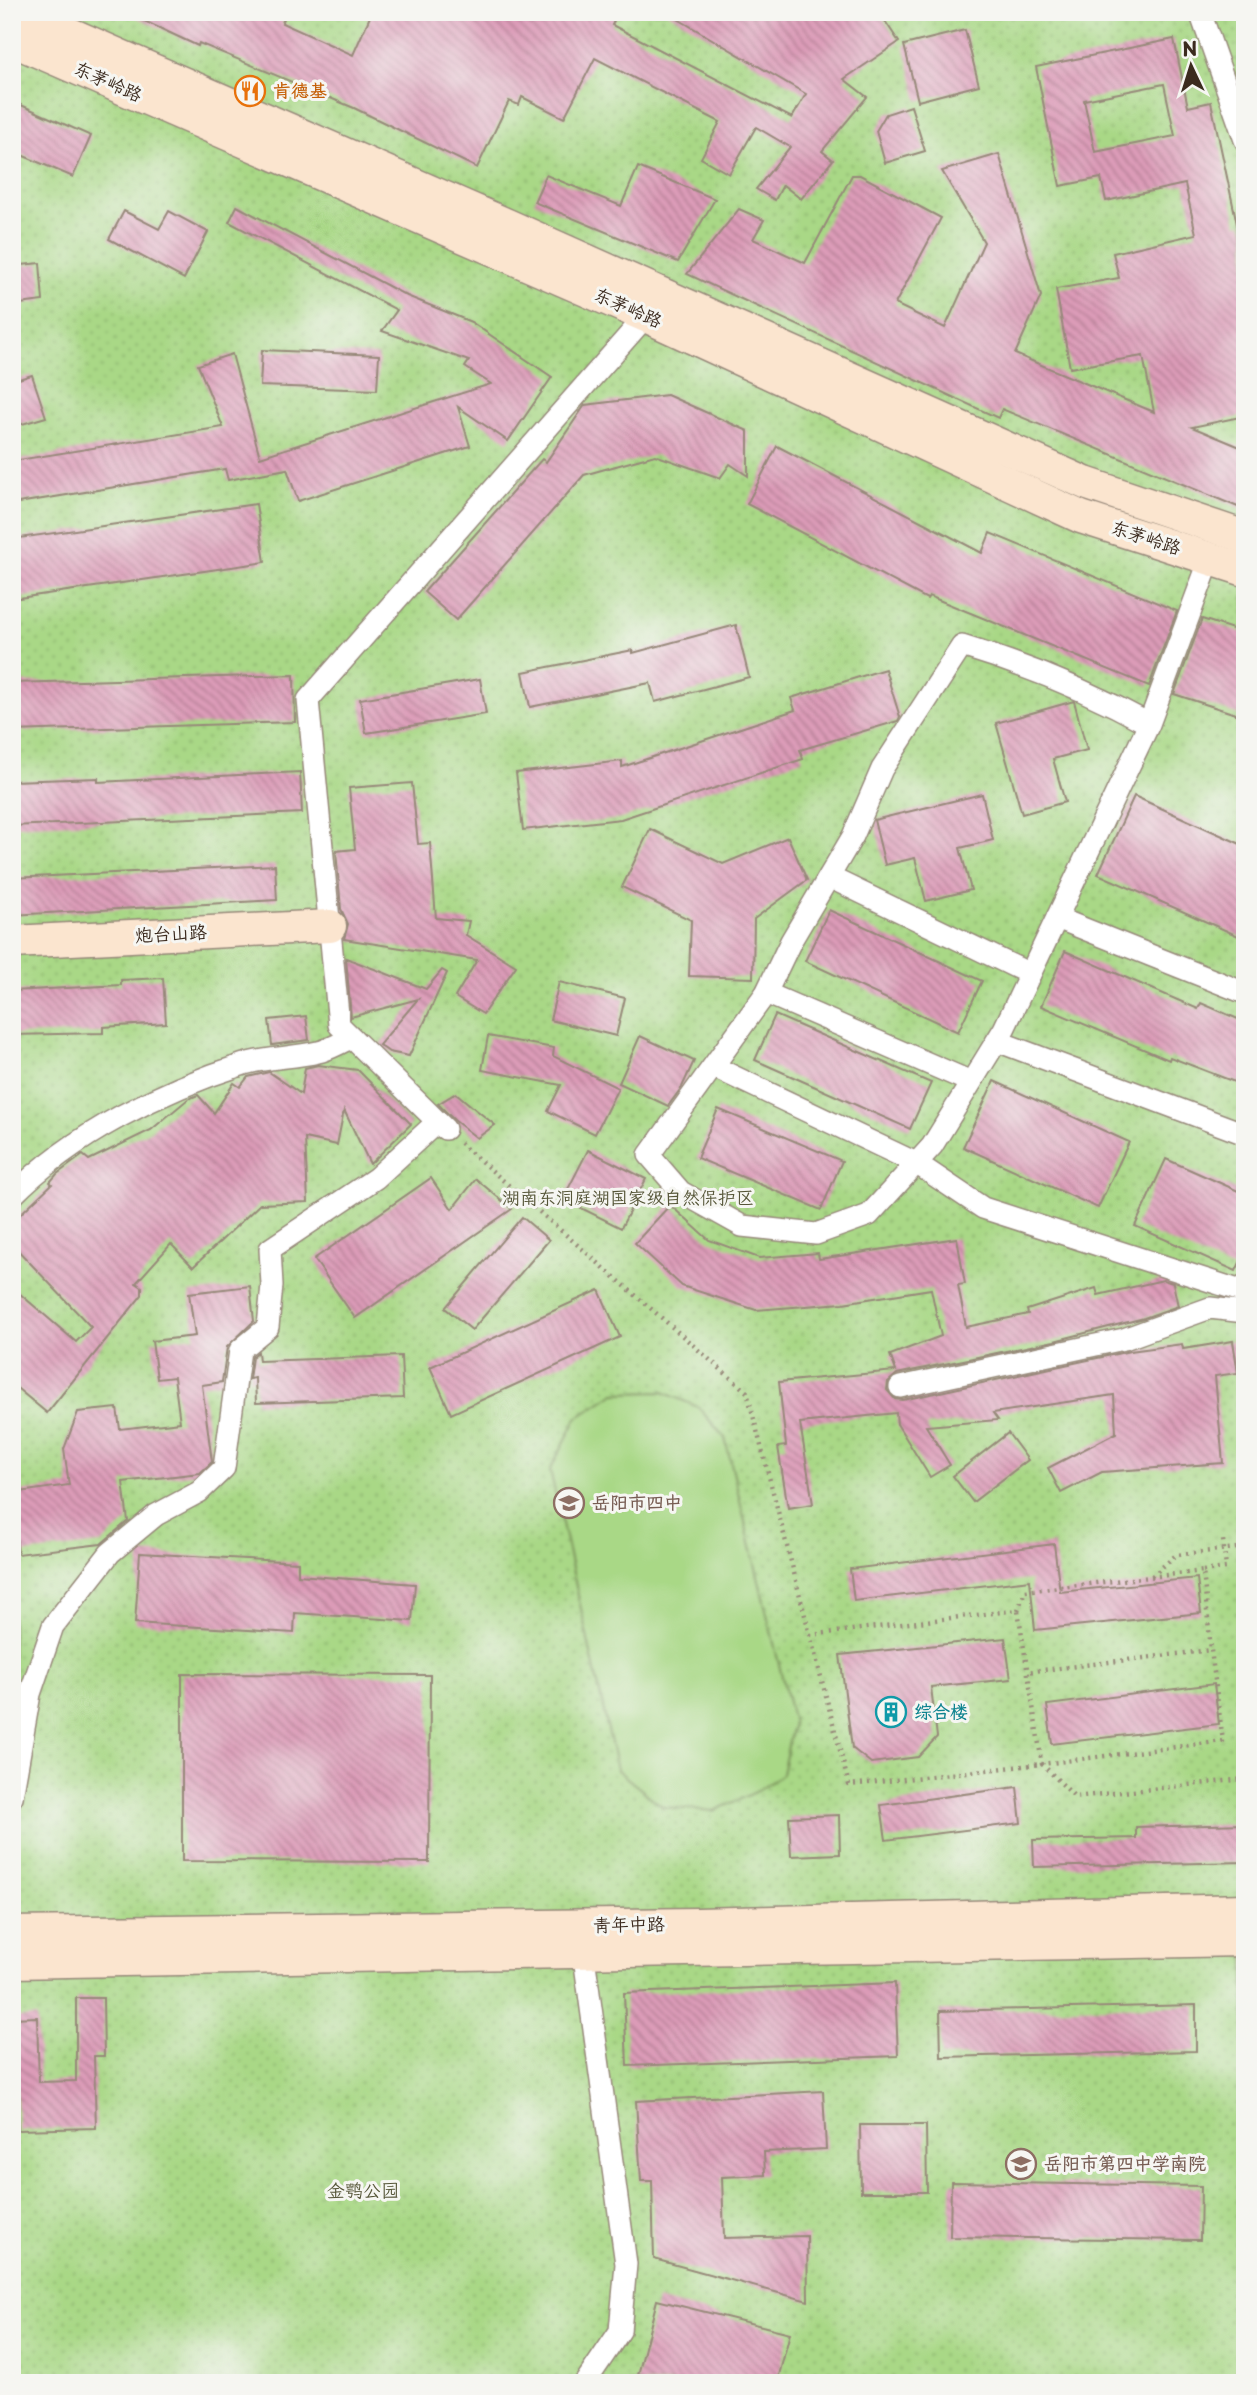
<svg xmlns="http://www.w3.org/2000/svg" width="1257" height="2395" viewBox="0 0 1257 2395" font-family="'Playpen Sans','LXGW WenKai TC',sans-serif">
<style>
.green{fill:url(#green-dots);stroke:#728152;stroke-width:2}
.pitch{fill:#a9d886;stroke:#728152;stroke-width:2}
.building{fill:url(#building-back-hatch);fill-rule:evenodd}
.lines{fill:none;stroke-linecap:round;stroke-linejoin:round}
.street-casing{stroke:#97897a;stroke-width:24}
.secondary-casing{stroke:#97897a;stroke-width:35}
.path{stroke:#97897a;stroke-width:4.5;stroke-dasharray:2 5;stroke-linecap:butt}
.street{stroke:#fff;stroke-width:21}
.secondary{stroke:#fbe5cf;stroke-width:32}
.labels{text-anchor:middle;stroke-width:6;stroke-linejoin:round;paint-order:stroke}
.street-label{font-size:18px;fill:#3b2a1e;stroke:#f6f6f2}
.food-label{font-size:18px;font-weight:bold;fill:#c56008;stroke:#f6f6f2;text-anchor:start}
.park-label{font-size:18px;fill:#565638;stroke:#f6f6f2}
.education-label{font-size:18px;font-weight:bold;fill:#785e54;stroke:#f6f6f2;text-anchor:start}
.culture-label{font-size:18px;font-weight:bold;fill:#0d838f;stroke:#f6f6f2;text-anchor:start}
</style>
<defs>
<pattern id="green-dots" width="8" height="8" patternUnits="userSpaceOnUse" patternTransform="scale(1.75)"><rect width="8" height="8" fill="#a9d886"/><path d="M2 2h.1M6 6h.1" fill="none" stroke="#92ba73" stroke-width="1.8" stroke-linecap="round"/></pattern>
<pattern id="building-back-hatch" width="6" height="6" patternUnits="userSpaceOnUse" patternTransform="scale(1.75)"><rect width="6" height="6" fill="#dc9bb8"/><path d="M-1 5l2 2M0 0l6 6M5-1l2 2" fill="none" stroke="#b47f95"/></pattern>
</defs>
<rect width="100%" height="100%" fill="#f6f6f2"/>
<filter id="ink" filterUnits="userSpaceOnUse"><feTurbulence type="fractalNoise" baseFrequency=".0143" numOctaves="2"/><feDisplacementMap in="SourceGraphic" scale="14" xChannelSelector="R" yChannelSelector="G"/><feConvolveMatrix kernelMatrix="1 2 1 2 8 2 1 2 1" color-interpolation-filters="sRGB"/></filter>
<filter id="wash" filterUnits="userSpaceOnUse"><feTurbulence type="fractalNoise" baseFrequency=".00686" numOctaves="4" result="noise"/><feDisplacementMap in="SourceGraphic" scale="28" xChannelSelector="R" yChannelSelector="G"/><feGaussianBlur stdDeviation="1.57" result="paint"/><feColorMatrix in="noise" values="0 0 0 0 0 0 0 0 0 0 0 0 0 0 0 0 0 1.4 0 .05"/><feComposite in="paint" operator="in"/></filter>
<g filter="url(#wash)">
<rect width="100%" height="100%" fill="#f3e8d5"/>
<rect class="green" x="12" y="12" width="1233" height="2371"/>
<polygon class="pitch" points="663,1392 698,1407 725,1438 793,1723 782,1774 758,1791 714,1811 663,1807 617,1770 550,1470 577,1418 615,1393"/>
<g id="blocks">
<g class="building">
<polygon points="125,12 287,12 282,23 353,55 372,12 618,12 612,25 792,118 806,94 666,12 879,12 899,42 844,79 867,97 822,151 833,160 801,199 783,185 775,200 756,189 790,147 756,127 729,174 701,158 720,122 595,58 564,118 522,97 519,105 509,101 477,168 354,108 199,43 198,46"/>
<polygon points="965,30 979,85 918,101 904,45"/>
<path d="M1174,39L1188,107L1211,102L1237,224L1242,223L1245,233V416L1192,427L1245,449V510L1002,409L998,418L687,274L739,209L764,220L753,239L805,263L852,175H860L941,218L895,304L945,328L984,242L942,171L999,154L1041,296L1015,354L1154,412L1143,356L1070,368L1056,289L1119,278L1113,253L1196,234L1185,184L1106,201L1101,178L1060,186L1036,67ZM1164,84L1175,136L1095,152L1084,100Z"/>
<polygon points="12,101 91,136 73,177 12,151"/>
<polygon points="911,106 925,151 885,163 876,131 886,114"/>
<polygon points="638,167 715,199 678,262 534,202 546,175 621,206"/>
<polygon points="237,206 407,296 471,322 552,377 508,441 458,407 470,446 298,501 287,469 228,480 225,469 12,504 12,461 223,427 198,365 232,354 260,457 491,384 465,367 469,361 382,331 397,310 229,222"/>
<polygon points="124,211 159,229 169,211 208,232 184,279 109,239"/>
<polygon points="40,263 43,301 12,305 12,266"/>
<polygon points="262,350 379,355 377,390 260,386"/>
<polygon points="32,375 46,417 12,427 12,381"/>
<polygon points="667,395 748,431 748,476 730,464 720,478 655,455 584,475 456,620 424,592 542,459 546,462 585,405"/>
<polygon points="777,446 982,553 990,533 1177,611 1149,686 929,596 927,599 747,504"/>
<polygon points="256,504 265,562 12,599 12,539"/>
<polygon points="1202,619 1245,633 1245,717 1174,694"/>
<polygon points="736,625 749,677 655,702 650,683 530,707 523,672 633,650 633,653"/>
<polygon points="885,669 900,717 898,721 800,750 803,759 621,819 523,830 516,773 622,761 622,767 795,710 791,698"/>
<polygon points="294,675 295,722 12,731 12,683"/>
<polygon points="480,679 486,714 366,733 360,699"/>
<polygon points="1074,701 1087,750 1053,759 1065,802 1022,814 996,723"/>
<polygon points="300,772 302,813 12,826 12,781 98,778 98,782"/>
<polygon points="412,783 418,844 430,843 436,918 469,921 466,935 516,966 483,1014 455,997 477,960 344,939 348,924 341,909 336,851 355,849 349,788"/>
<polygon points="982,794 993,840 960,848 971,890 926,901 915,858 885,865 874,820"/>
<polygon points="1134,796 1245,846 1245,939 1098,874"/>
<polygon points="650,829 723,864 788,837 807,880 754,919 753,978 689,976 691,920 622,887"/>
<polygon points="275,865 277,900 12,915 12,878"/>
<polygon points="829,910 982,981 958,1032 805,961"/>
<polygon points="1065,951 1198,1009 1201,1003 1245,1022 1245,1086 1170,1057 1169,1060 1041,1006"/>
<polygon points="346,958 426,989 442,970 447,973 409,1056 389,1052 379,1045 418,999 351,1017"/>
<polygon points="163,978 166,1023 103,1027 103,1033 12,1035 12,991 121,985 121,980"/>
<polygon points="559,982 625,998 616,1036 550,1020"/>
<polygon points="775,1015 931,1083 910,1129 755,1060"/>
<polygon points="306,1016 309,1040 272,1045 269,1020"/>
<polygon points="488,1036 554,1048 553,1056 618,1088 595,1134 548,1111 561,1085 482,1070"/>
<polygon points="640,1036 694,1061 682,1087 668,1106 619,1083"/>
<polygon points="318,1065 358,1070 411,1124 370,1164 344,1110 337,1145 305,1138 308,1202 260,1204 193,1267 171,1244 136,1283 142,1287 142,1295 47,1413 12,1384 12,1287 76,1342 91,1327 12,1244 12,1222 52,1184 50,1182 57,1174 83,1155 89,1160 151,1130 188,1099 198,1095 214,1113 234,1083 240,1087 248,1077 269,1072 301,1094 305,1068"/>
<polygon points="994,1081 1129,1142 1098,1208 963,1147"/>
<polygon points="456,1093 475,1109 495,1125 477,1138 454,1120 438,1104"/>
<polygon points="718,1109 842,1161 821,1210 697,1158"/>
<polygon points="588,1150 646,1179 621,1228 563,1199"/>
<polygon points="1166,1159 1245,1194 1245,1252 1236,1271 1135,1226"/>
<polygon points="431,1178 452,1209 476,1179 512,1209 355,1318 314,1259"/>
<polygon points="670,1205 709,1240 759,1258 818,1253 819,1259 957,1238 965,1284 958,1285 966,1327 1028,1314 1027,1310 1096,1288 1098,1295 1163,1280 1173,1283 1178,1306 1144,1318 1054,1341 897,1374 888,1382 887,1390 895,1399 903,1400 1130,1351 1182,1344 1183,1349 1233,1341 1238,1373 1215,1376 1223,1463 1102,1472 1061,1493 1048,1468 1116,1433 1114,1395 993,1413 998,1420 926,1426 950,1465 930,1477 897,1424 896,1413 800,1423 813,1504 788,1508 778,1447 786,1446 779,1382 896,1371 890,1355 941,1336 931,1289 843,1303 756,1310 682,1286 635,1243"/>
<polygon points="522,1217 549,1240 472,1330 445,1308"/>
<polygon points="250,1286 254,1321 227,1347 222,1382 202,1385 212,1462 200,1473 123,1482 128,1521 101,1544 18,1554 12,1493 69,1485 64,1449 78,1412 117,1408 120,1429 180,1422 174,1377 157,1379 152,1341 195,1336 189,1293"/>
<polygon points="599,1290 620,1337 451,1414 430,1367"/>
<polygon points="258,1352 259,1361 401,1356 403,1398 256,1403 255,1378 249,1379 252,1357"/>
<polygon points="1008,1433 1028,1460 973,1502 953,1476"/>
<polygon points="1054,1544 1060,1592 1197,1578 1201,1613 1035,1630 1030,1580 854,1601 850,1569"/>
<polygon points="140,1553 298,1562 298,1575 415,1584 412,1621 295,1613 294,1633 135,1623"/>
<polygon points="1005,1638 1011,1679 931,1687 937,1737 918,1757 871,1763 852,1748 840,1655"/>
<polygon points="182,1674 430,1675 429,1862 182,1861"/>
<polygon points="1214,1684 1219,1724 1052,1744 1047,1705"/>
<polygon points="1017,1787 1021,1823 886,1840 881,1805"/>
<polygon points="839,1815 840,1854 791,1856 789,1817"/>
<polygon points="1245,1824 1245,1862 1034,1867 1033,1840 1136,1838 1136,1827"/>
<polygon points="895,1983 898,2056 627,2066 624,1993"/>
<polygon points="76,1998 103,1998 104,2056 94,2056 96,2128 18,2130 16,2071 12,2071 12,2018 37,2017 39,2082 76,2081"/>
<polygon points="1196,2005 1196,2051 941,2057 940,2011"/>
<polygon points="823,2091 826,2149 764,2152 765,2175 722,2177 724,2238 807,2236 808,2301 654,2259 652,2181 641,2181 636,2101"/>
<polygon points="860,2125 926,2125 927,2192 861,2192"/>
<polygon points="951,2182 1201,2186 1200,2240 950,2237"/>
<polygon points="657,2300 790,2333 777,2383 636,2383"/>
</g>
</g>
</g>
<g filter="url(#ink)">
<use href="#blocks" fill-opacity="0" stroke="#97897a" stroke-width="2"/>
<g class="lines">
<g class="street-casing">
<g id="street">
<polyline points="1200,12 1245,140"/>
<path d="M1149,724C1089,691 1028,666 962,646L882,769L853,836L791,941L766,993L649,1155L681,1192L742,1226L816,1234L869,1215L932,1146L1004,1029L1149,724L1210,559"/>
<polyline points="829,877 1030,974"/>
<polyline points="1057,918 1245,993"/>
<polyline points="766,993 971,1082"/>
<polyline points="997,1041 1245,1134"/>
<polyline points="714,1067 916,1163 983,1208 1238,1290 1245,1286"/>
<polyline points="445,1129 339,1025 308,700 646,316"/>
<path d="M12,1196C73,1134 162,1090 244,1064C268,1057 293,1058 318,1052C329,1050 341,1042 352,1038"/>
<polyline points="900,1387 1124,1339 1210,1308 1245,1312"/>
<polyline points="12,1797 30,1694 53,1626 110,1553 156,1515 199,1492 224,1468 240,1350 268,1327 272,1285 270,1249 376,1178 437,1122"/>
<polyline points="582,1942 626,2264 620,2331 585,2383"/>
</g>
</g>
<g class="secondary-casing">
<g id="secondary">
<polyline points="20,12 507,225 1085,483 1245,537"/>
<polyline points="12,40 646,316 1081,517 1245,570"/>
<polyline points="12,942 330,926"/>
<polyline points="12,1933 698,1924 1245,1910"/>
<polyline points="12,1962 1245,1940"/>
</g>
</g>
<g class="path">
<polyline points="460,1143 747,1392 849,1785 1042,1764 1075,1797 1245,1779"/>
<polyline points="1245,1487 1240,1488 1245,1522"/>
<polyline points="1203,1571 1226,1568 1223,1540"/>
<polyline points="1152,1576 1176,1555 1245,1547"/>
<polyline points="1018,1610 1025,1591 1203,1571 1211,1650"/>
<polyline points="810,1635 1018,1610 1042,1764 1223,1741 1211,1650 1026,1672"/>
</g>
<use href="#street" class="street"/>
<use href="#secondary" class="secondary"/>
</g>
</g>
<defs>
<g id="restaurant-ring" transform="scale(1.575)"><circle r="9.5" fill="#f6f6f2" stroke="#e8710a" stroke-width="1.5"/><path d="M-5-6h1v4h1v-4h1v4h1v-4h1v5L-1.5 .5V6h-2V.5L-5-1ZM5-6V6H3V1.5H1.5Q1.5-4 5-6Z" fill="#e8710a"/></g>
<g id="school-ring" transform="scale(1.575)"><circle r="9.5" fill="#f6f6f2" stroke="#8d6e63" stroke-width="1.5"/><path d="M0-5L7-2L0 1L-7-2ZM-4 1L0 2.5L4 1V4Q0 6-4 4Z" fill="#8d6e63"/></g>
<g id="building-ring" transform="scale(1.575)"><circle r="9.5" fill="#f6f6f2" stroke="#0f9aa8" stroke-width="1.5"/><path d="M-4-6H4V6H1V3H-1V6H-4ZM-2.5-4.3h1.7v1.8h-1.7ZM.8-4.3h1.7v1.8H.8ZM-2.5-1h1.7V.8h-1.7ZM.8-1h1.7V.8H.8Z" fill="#0f9aa8"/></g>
</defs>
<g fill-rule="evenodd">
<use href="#restaurant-ring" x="250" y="91"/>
<use href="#school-ring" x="569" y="1503"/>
<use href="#building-ring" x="891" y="1712"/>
<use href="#school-ring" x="1021" y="2164"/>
</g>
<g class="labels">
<g class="street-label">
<text transform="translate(108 82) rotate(24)" y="6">东茅岭路</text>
<text transform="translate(628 308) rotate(24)" y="6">东茅岭路</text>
<text transform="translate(1146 538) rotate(18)" y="6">东茅岭路</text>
<text transform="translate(171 934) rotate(-3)" y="6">炮台山路</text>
<text transform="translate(629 1925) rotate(-1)" y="6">青年中路</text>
</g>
<g class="food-label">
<text x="273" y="97">肯德基</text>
</g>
<g class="park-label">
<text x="628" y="1204">湖南东洞庭湖国家级自然保护区</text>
<text x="363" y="2197">金鹗公园</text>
</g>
<g class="education-label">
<text x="592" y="1509">岳阳市四中</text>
<text x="1044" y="2170">岳阳市第四中学南院</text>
</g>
<g class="culture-label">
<text x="914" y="1718">综合楼</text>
</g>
</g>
<rect width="1257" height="2395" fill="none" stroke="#f6f6f2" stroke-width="42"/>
<g transform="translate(1191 66) rotate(356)" stroke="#f6f6f2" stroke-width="5" paint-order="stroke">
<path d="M0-5L12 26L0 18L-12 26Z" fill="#3b2a1e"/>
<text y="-10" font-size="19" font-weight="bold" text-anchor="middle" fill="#3b2a1e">N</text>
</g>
</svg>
